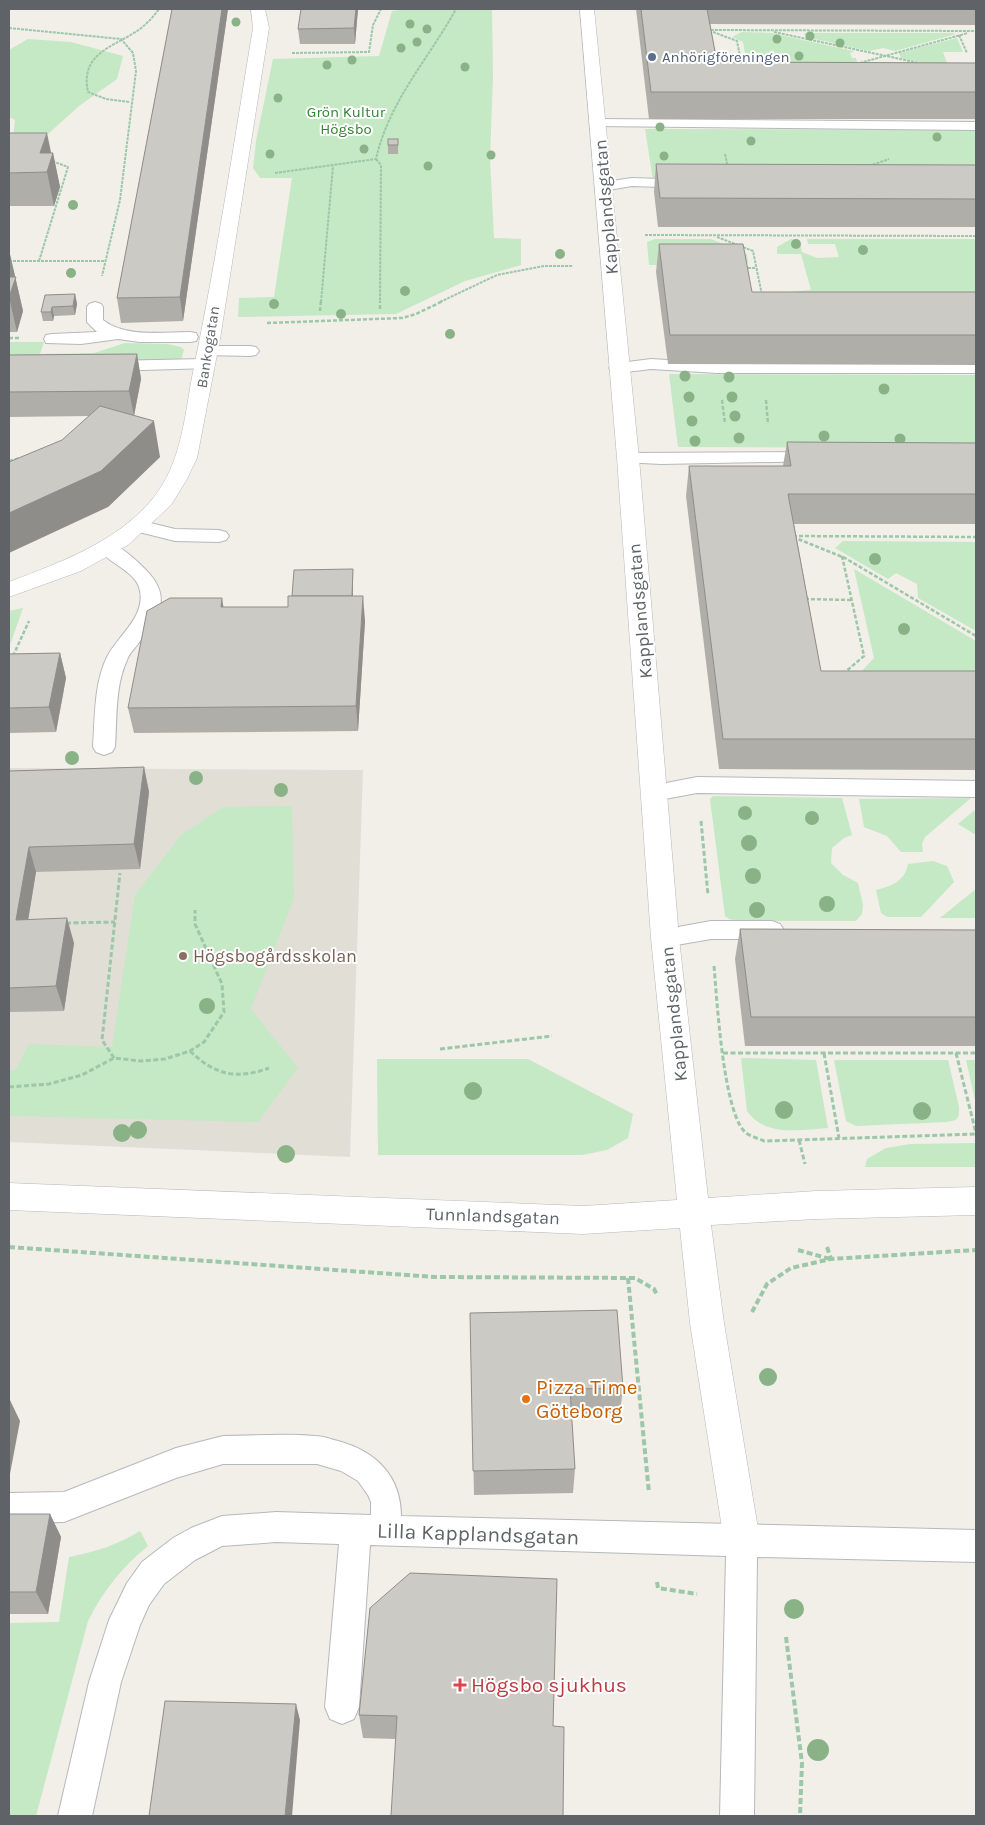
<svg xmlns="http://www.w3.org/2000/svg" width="985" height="1825" viewBox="0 0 985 1825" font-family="Karla,sans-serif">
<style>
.education{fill:#e1ded6}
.green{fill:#c5e8c5}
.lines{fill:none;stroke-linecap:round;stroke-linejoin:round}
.service-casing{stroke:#b5b8bc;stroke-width:2}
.minor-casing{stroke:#b5b8bc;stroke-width:1}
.path-far3{stroke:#9cc7a9;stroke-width:2;stroke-dasharray:3 1;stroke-linecap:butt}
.path-far2{stroke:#9cc7a9;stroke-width:2.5;stroke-dasharray:4 2;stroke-linecap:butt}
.path-far1{stroke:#9cc7a9;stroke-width:3;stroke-dasharray:5 2.5;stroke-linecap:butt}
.path{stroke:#9cc7a9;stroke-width:4;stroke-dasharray:6 3;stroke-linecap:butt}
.service{fill:#fff;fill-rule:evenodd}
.minor{fill:#fff;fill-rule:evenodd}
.tree{fill:#89b387}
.wall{fill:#afaea9}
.shaded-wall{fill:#8f8d8a}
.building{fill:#cccac5;stroke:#8f8d8a}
.service-dot{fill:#5c6f8a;stroke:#fff;stroke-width:2}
.education-dot{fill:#8d6e63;stroke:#fff;stroke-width:2}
.food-dot{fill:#e8710a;stroke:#fff;stroke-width:2}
.health-dot{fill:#e0444e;stroke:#fff;stroke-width:2}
.labels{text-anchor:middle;stroke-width:4;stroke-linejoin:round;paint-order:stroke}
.far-service-label{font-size:15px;fill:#4e5e75;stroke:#fff;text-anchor:start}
.far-park-label{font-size:15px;fill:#348238;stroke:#fff}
.far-street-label{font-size:15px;fill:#5f6368;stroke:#fff}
.street-label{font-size:18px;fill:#5f6368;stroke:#fff}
.education-label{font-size:18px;fill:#785e54;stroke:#fff;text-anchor:start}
.near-food-label{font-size:21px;fill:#c56008;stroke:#fff;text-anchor:start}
.near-street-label{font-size:21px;fill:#5f6368;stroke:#fff}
.near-health-label{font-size:21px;fill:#be3a42;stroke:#fff;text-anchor:start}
</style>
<rect width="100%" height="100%" fill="#f1efe8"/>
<polygon class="education" points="9,768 363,770 350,1157 9,1142"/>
<g class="green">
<polygon points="408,9 492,9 493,76 490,158 494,238 521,239 521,265 465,281 396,314 238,317 239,298 274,297 292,178 260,178 253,168 256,141 273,59 379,56 392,11"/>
<polygon points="742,32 771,33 853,51 854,52 850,53 852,58 856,58 857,62 792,79 749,76 743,42 732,37"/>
<polygon points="804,33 951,33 956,34 895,51 883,48 869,51 806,37"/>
<polygon points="957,38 963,52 943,52 947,63 976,74 901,58 899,53"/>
<polygon points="28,39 71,42 123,56 117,79 79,106 48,134 13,139 15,120 9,117 9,50"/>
<polygon points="645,129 976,130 976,180 653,180"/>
<polygon points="655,239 711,239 747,254 748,263 745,265 649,265 647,242"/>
<polygon points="791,239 799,240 802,252 817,258 839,257 835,244 808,244 807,239 976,239 976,306 787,292 811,290 801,254 777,254 777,247"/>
<polygon points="9,342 44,342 40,354 94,353 125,343 167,344 181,347 184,350 181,360 9,361"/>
<polygon points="669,374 976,375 976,448 678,447"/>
<polygon points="843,541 976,542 976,631 918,598 917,584 896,573 888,579 835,548"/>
<polygon points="854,569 976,641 976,683 861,672 874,658"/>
<polygon points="23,608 9,648 9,611"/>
<polygon points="713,796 842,798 852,835 844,838 832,848 831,863 843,875 858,883 863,905 862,914 856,921 739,921 729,919 725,916 710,799"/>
<polygon points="971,798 925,837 922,844 923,852 901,852 887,836 864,827 859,799"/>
<polygon points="292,806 294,898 251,1009 298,1068 258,1122 9,1116 9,1070 16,1070 29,1044 112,1047 135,895 181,835 223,807"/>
<polygon points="976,809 976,835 958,824"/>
<path d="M933,861L947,866L954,882L921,917H887L881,913L876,890C892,886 905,881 908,864Z"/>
<polygon points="976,889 976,918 940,918"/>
<path d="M741,1058L816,1060L828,1128C801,1130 765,1137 747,1111Z"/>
<polygon points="377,1059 528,1059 633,1114 628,1138 607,1150 582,1155 378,1155"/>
<polygon points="834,1060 948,1060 959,1107 959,1115 956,1120 947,1122 856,1126 846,1121"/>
<polygon points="966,1060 976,1060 976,1102 975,1100"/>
<polygon points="976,1143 976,1167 865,1167 867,1159 886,1148 910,1144"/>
<path d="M140,1531L148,1546C122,1567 103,1591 88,1621L36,1816H9V1623L59,1622L69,1557C95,1552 117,1545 140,1531Z"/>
</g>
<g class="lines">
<g class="service-casing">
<g id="service">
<polygon points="598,119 976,122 976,130 593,126 591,123 593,120"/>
<polygon points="632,178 687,180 692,181 694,184 692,187 687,188 632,186 603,191 598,189 595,186 598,183"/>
<path d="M95,302L101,304L103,307V320C126,338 163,332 190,332L196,333L198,337L196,341L190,342H140L118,339L81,344L46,343L44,339L46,335L52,334L97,332L87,322V307L89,304Z"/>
<polygon points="207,346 250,346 256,347 259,351 256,355 250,356 201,355 198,351 201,347"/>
<polygon points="205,359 211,360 214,364 211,368 108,371 102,370 99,366 102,362 108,361"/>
<polygon points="651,359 718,363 976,363 976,373 718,373 651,369 618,373 612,372 609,368 612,364"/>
<polygon points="817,452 823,453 826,457 823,461 661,464 622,462 619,458 622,454 628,453"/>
<polygon points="138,520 175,529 219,530 226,532 229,536 226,540 219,542 175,541 131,530 128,526 131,522"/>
<path d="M107,542C121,546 134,558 144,568C174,597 159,616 138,644C134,649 129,654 127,660C115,686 117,718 115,747L112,752L104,755L96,752L93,747C95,718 94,683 107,657C119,634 148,615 139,587C134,571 107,562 97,548L100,544Z"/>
<polygon points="697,777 976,781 976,797 697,793 654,801 646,799 643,793 646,787"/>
<polygon points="711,921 772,921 780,924 784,930 780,936 772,939 711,939 665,947 656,945 653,938 656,931"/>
<path d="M223,1436C253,1436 285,1433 315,1436C323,1436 330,1439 338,1441C375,1451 401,1475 401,1516L976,1530V1562L757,1557L754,1816H720L726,1556L370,1545L359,1707L354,1719L342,1724L330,1719L325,1707L339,1544L276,1542L222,1546L195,1560L164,1584L149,1605L140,1625L121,1682L92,1816H58L89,1682L109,1620L127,1583L142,1562L173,1538L191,1528L222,1516L276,1512L371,1515V1502L368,1495L358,1481L341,1471L317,1464H223L176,1478L64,1522L9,1523V1493L64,1492L176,1448Z"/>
</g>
</g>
<g class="minor-casing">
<g id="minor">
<path d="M251,9H265L269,28L220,339L197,458L186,481L171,505L128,545L81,571L9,597V582C61,562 118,542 154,497C182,462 185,413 193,372C217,258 234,142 253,28Z"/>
<polygon points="580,9 594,9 639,458 679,938 708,1198 816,1191 976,1187 976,1215 816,1219 711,1225 724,1323 760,1541 755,1554 742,1559 729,1554 724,1541 690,1323 680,1228 583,1234 9,1210 9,1183 583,1206 677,1200 651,938 617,458"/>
</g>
</g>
<g class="path-far3">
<polyline points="709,27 710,30 976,31"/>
<polyline points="9,28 121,39 133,53 136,71 120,200 102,276"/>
<polyline points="713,32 737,41 742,66"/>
<polyline points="774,32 919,63"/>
<polyline points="959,35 967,53"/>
<polyline points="292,53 369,52 373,25 381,9"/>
<polyline points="856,64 968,33"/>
<path d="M129,102L106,99L88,92C80,54 111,48 137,31C145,26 153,17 159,9"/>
<polyline points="725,154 728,168"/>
<polyline points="376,159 381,165 380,302"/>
<polyline points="869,166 889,159"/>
<path d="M275,173L376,159C389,101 428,60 456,9"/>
<polyline points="645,235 976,236"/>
<polyline points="717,237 753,251 762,295"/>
<polyline points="9,261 106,261"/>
<polyline points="39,261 68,167 52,161"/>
<polyline points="744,268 756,268"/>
<polyline points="321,302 333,166"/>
<polyline points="440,302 497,275 544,266 573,266"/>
</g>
<g class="path-far2">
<polyline points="380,309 380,301"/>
<polyline points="320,311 321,301"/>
<polyline points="267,323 402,318 416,314 443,301"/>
<polyline points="9,338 19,338"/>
<polyline points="722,400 725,424"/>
<polyline points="766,400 768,424"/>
<polyline points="9,461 20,458"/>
<polyline points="793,536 976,537"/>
<polyline points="793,537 845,558 976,636"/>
<polyline points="842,556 864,656 844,673"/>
<polyline points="805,599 852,600"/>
<polyline points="13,656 29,621"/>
</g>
<g class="path-far1">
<polyline points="701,821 708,895"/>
<polyline points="66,923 115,922"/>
<path d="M714,966C717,1000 723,1108 744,1131C748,1136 758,1138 764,1141L976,1134"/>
<polyline points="440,1049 552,1036"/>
<path d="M190,1051C215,1075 236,1080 269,1068"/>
<polyline points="723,1053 976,1053"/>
<polyline points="824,1053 839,1138"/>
<polyline points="956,1053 976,1133"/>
<polyline points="114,1058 102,1040 120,873"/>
<polyline points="9,1087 49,1084 82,1075 114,1058 141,1061 165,1059 190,1051 204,1042 224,1012 222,984 195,924 195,910"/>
<polyline points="799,1140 805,1164"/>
</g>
<g class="path">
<polyline points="9,1247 435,1277 635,1278 654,1289 657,1295"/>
<polyline points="827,1247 831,1259"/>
<polyline points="798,1250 830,1259"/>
<polyline points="628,1278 649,1493"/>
<polyline points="752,1312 767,1284 791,1268 831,1259 976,1250"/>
<polyline points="657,1582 658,1588 697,1594"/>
<polyline points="786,1637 802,1763 800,1816"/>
</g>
<use href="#service" class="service"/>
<use href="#minor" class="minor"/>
</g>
<g class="tree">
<circle cx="236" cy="22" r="4.5"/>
<circle cx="410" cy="24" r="4.5"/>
<circle cx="427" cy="29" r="4.5"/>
<circle cx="810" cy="36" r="4.5"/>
<circle cx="777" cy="39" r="4.5"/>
<circle cx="417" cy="42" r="4.5"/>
<circle cx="840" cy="43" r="4.5"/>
<circle cx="401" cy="48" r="4.5"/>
<circle cx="799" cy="56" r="4.5"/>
<circle cx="352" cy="60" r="4.5"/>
<circle cx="327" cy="65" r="4.5"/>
<circle cx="465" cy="67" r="4.5"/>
<circle cx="278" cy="98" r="4.5"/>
<circle cx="660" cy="127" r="4.5"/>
<circle cx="937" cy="137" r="4.5"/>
<circle cx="751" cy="141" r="4.5"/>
<circle cx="364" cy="149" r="4.5"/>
<circle cx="270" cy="154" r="4.5"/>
<circle cx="491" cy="155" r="4.5"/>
<circle cx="664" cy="156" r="4.5"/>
<circle cx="428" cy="166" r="4.5"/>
<circle cx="73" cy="205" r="5"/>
<circle cx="796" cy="244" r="5"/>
<circle cx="863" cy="250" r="5"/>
<circle cx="560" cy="254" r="5"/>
<circle cx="71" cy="273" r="5"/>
<circle cx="405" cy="291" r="5"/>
<circle cx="274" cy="304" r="5"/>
<circle cx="341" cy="314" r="5"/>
<circle cx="450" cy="334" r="5"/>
<circle cx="685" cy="376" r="5.5"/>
<circle cx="729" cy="377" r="5.5"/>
<circle cx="884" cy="389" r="5.5"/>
<circle cx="689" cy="397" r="5.5"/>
<circle cx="732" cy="397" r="5.5"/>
<circle cx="735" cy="416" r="5.5"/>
<circle cx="692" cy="421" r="5.5"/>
<circle cx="824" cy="436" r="5.5"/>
<circle cx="739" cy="438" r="5.5"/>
<circle cx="900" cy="439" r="5.5"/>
<circle cx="695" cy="441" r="5.5"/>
<circle cx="875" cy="559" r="6"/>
<circle cx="904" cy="629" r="6"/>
<circle cx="72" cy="758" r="7"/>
<circle cx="196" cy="778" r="7"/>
<circle cx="281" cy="790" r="7"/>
<circle cx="745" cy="813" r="7"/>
<circle cx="812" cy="818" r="7"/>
<circle cx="749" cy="843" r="8"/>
<circle cx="753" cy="876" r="8"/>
<circle cx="827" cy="904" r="8"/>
<circle cx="757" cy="910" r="8"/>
<circle cx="207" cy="1006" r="8"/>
<circle cx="473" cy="1091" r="9"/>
<circle cx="784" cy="1110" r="9"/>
<circle cx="922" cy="1111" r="9"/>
<circle cx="138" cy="1130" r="9"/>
<circle cx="122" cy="1133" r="9"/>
<circle cx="286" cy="1154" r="9"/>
<circle cx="768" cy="1377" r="9"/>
<circle cx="794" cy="1609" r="10"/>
<circle cx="818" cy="1750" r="11"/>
</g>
<g class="wall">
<polygon points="172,9 228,9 183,321 121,323 117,298"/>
<polygon points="358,9 355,44 300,44 298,29"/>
<polygon points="636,9 976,9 976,25 710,24 717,62 976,63 976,119 649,119"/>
<polygon points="9,133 51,153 53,153 60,187 54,206 9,206"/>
<rect x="388" y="139" width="10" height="15"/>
<polygon points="656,164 976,165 976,227 658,227 654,192"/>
<polygon points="659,244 752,292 976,292 976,365 668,364 656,272"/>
<polygon points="9,250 23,311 17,332 9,332"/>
<polygon points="75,294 77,304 75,315 54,316 53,321 43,321 41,312"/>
<polygon points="137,354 141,379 134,415 160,457 108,507 89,416 9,417 9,355"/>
<polygon points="787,442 976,443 976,524 794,524 821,671 976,671 976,770 719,769 686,496 689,466 783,466"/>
<polygon points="353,569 353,596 365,621 358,731 134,733 128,708 223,607 288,607 292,596"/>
<polygon points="60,653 66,678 56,732 9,733 9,654"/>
<polygon points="144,767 149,792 140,869 36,872 28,920 74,943 64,1011 9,1012 9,771"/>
<polygon points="740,929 976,930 976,1046 745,1046 735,959"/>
<polygon points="470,1313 623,1388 620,1413 571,1414 575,1469 573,1493 474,1495"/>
<polygon points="9,1514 50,1514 61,1537 48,1614 9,1614"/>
<polygon points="370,1608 553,1726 396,1739 363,1738 359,1715"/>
</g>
<g class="shaded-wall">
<polygon points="222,9 228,9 183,321 180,297"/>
<polygon points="356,9 358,9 355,44 354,28"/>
<polygon points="47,133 52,157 53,153 60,187 54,206 47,172 40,153"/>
<polygon points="9,250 23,311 17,332 9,297"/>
<polygon points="75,294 77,304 75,315 73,306"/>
<polygon points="52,307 54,316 53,321 51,312"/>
<polygon points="137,354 141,379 134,416 129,391"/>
<polygon points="154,421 160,457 108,507 9,553 9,513"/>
<polygon points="353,569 353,605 352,596"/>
<polygon points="363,596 365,621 358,731 356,706"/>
<polygon points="222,598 226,623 221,607"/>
<polygon points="60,653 66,678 56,732 49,707"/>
<polygon points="144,767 149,792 140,869 134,844"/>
<polygon points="29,847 36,872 24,945 16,920"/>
<polygon points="67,918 74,943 64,1011 56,986"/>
<polygon points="9,1398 20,1421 9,1479"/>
<polygon points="50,1514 61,1537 48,1614 36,1592"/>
<polygon points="296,1704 300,1720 292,1816 285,1816"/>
</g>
<g class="building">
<polygon points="172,9 222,9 180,297 117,298"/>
<polygon points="301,9 356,9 354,28 298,29"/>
<polygon points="641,9 707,9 717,62 976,63 976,92 651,92"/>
<polygon points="9,133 47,133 40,153 53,153 47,172 9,173"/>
<rect x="388" y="139" width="10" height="6"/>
<polygon points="656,164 976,165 976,199 660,198"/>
<polygon points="659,244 743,244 752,292 976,292 976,335 670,335"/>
<polygon points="9,277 16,277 9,297"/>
<polygon points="75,294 73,306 52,307 51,312 41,312 45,295"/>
<polygon points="137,354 129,391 9,392 9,355"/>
<polygon points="100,406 154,421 101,471 9,513 9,462 62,440"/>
<polygon points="787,442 976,443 976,494 788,494 821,671 976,671 976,739 723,739 689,466 791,466"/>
<polygon points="353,569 352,596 292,596 294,570"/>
<polygon points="288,596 363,596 356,706 128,708 147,611 170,598 222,598 221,607 288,607"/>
<polygon points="60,653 49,707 9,708 9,654"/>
<polygon points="144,767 134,844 29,847 16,920 67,918 56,986 9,988 9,771"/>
<polygon points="740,929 976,930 976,1017 751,1017"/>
<polygon points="617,1310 623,1388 570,1389 575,1469 473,1471 470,1313"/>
<polygon points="9,1514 50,1514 36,1592 9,1592"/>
<polygon points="410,1573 557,1579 553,1726 564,1727 563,1816 391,1816 397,1716 359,1715 370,1608"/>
<polygon points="165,1701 296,1704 285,1816 149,1816"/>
</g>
<circle class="service-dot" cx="652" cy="57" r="5"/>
<circle class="education-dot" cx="183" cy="956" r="5"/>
<circle class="food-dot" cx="526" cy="1399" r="5"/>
<path class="health-dot" d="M457.5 1677.5h5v5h5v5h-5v5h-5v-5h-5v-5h5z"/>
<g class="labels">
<g class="far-service-label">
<text x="662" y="62">Anhörigföreningen</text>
</g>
<g class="far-park-label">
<text x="346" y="117">Grön Kultur<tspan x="346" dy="17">Högsbo</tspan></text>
</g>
<g class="far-street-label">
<text transform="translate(208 347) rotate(-81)" y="5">Bankogatan</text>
</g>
<g class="street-label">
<text transform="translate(606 207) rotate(-95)" y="6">Kapplandsgatan</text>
<text transform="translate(640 611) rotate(-95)" y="6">Kapplandsgatan</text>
<text transform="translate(674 1014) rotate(-96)" y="6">Kapplandsgatan</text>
<text transform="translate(493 1216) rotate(2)" y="6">Tunnlandsgatan</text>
</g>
<g class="education-label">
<text x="193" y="962">Högsbogårdsskolan</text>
</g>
<g class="near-food-label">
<text x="536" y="1394">Pizza Time<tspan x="536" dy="24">Göteborg</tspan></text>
</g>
<g class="near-street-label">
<text transform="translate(478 1534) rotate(2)" y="7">Lilla Kapplandsgatan</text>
</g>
<g class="near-health-label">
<text x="471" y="1692">Högsbo sjukhus</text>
</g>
</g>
<rect width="985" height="1825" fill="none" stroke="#5f6368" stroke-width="20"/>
</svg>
